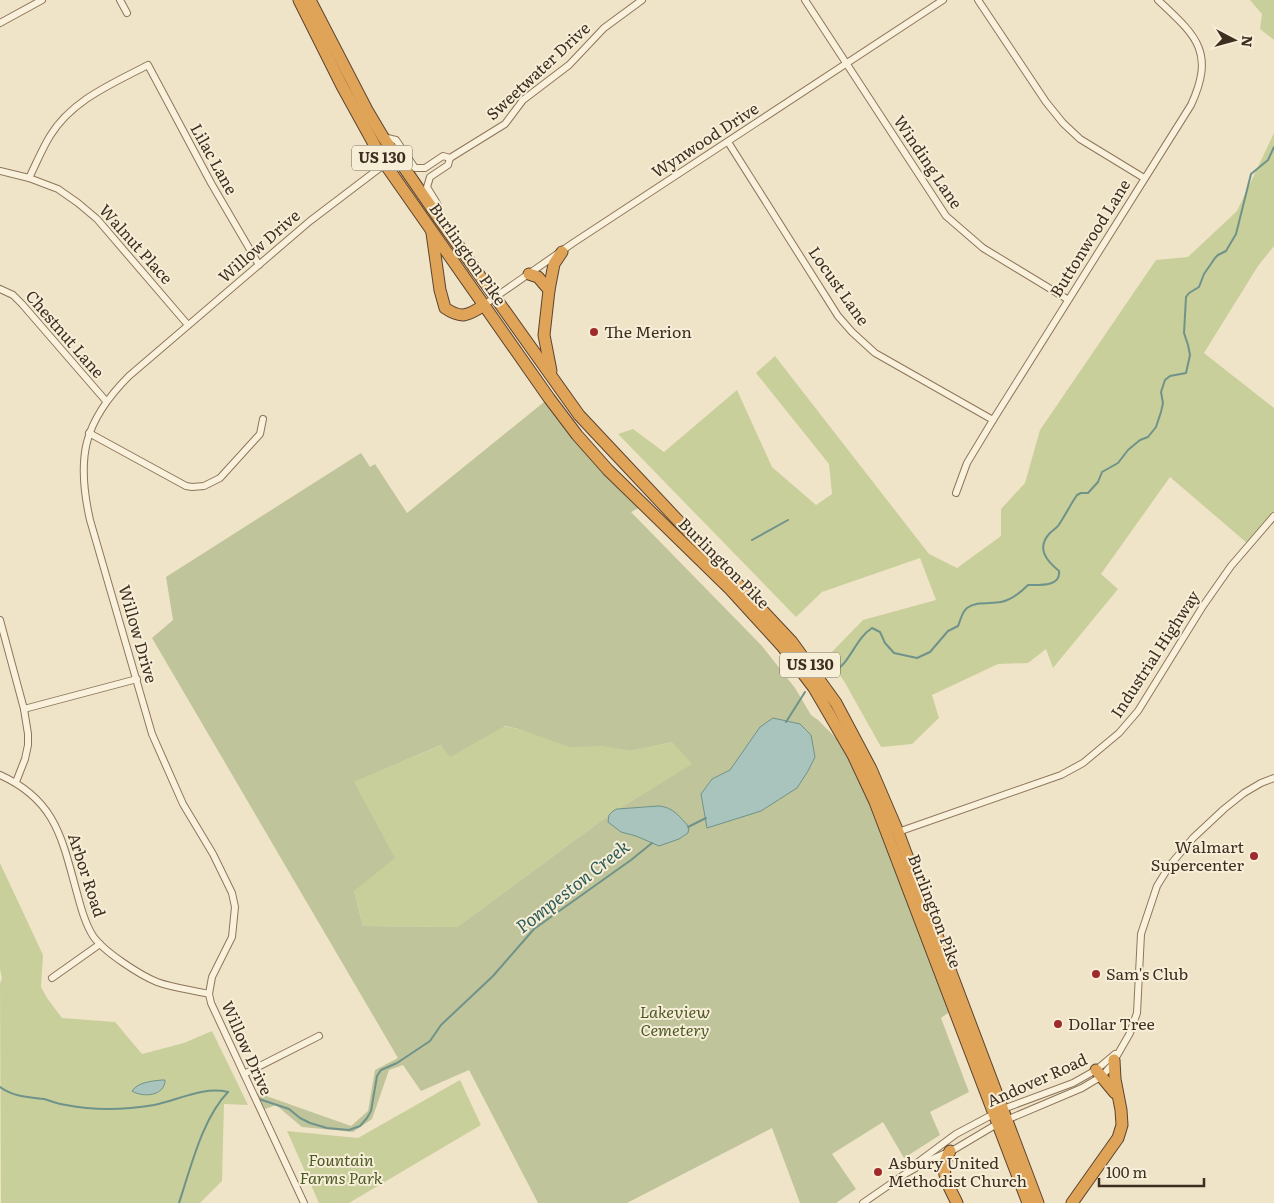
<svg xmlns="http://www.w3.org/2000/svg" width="1274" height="1203" viewBox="0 0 1274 1203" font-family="Literata,serif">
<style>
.green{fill:#c9cf9b}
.cemetery{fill:#bfc49a;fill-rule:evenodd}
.water{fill:#a9c4bc;stroke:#6f938a}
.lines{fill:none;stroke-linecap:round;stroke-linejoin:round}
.stream{stroke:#6f938a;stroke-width:2}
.street-casing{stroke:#8d765c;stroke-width:8}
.highway-casing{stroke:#5b4430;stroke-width:13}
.street{stroke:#faf1dc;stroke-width:6}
.highway{stroke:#e0a458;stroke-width:11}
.poi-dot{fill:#9e2a2b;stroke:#f7eed8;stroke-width:2}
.labels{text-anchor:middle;stroke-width:4;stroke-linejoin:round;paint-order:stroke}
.shield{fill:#f7eed8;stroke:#756857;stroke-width:1}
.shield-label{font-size:15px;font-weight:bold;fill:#3d2e20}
.street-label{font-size:16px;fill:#3d2e20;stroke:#f7eed8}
.poi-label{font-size:16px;fill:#3d2e20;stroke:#f7eed8;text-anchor:start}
.park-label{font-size:16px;font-style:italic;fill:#4d5a26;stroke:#f7eed8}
.water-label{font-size:18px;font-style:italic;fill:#2f5d5a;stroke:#f7eed8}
</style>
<rect width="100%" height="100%" fill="#f0e4c8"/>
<g class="green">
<polygon points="1250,0 1274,0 1274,40 1260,29 1262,14"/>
<polygon points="1274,133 1274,246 1258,266 1204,353 1274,408 1274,512 1247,543 1170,477 1101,574 1118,589 1053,668 1046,649 1028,663 998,664 932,695 939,718 912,744 881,747 844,681 827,657 863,620 936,600 920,558 822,592 796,617 618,434 633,429 664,452 737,390 772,467 816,505 832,494 829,464 756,373 775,356 929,554 957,568 1001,536 1001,509 1025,483 1040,430 1156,260 1188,257 1237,211"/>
<polygon points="492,724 631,751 681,740 700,760 609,815 457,927 363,926 354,891 353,782"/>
<polygon points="0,863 43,955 41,987 47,998 62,1018 115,1022 142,1054 184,1043 212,1031 248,1105 224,1104 222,1181 200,1203 1,1203 0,984 2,978 0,969"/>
<polygon points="460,1080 481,1125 349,1203 319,1203 287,1131 358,1138"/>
</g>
<path class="cemetery" d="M549,398L644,505L631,512L762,646L795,688L811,715L818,720L853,755L955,1008L941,1018L969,1092L930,1112L940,1135L904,1158L883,1122L832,1154L856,1189L836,1203H800L772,1128L627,1203H538L469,1070L421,1091L403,1065L389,1070L372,1119L353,1132L302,1127L276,1105L262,1110L255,1092L351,1126L368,1111L375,1070L398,1058L152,638L173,620L166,577L361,453L370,467L375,464L407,513ZM505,726L519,729L569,747L602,746L631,751L672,742L692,764L609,815L457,927L363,926L354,891L395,858L354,782L441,745L450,757Z"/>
<g class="water">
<polygon points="773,718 800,724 811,735 815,757 808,771 797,788 761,811 707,828 701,794 712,779 730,770 760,727"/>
<path d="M659,806C673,807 680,817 689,827L688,833L679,839L659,846L636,836L621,832L608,822L609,815L613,811L617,809Z"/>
<path d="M162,1080H165C165,1096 143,1098 132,1091C138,1082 152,1081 162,1080Z"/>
</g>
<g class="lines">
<g class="stream">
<polyline points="752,540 788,520"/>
<path d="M833,673C851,662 855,639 872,628L880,632L885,643L894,653L917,658L930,652L948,631L958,626C961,620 961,613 967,608C976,601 991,604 1001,602C1011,600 1021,592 1028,585C1039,585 1061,587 1059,571C1047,561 1036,549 1049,534C1052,531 1055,529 1058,526C1065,516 1070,505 1077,495L1081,493H1088L1098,482L1102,472L1118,463L1128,450L1140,440L1148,437L1156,427L1161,412L1163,403L1161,392L1165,380L1170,376L1186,373L1190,355L1188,345L1184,333L1186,297L1189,293L1199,287L1204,274L1215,258L1218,255L1226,251L1236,234L1251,174L1268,160L1274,147"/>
<polyline points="786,722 805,692"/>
<polyline points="688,827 706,818"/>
<path d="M0,1087C14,1097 28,1097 44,1099C51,1101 58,1104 66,1105C96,1111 124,1110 154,1105C179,1100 203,1086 228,1092"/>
<polyline points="259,1099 289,1109 300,1118 310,1123 327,1128 349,1130 360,1126 367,1118 371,1111 377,1076 381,1070 397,1063 430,1041 441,1025 493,976 534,929 631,860 652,843"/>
<path d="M179,1203C191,1167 202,1119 228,1092"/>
</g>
<g class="street-casing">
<g id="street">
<polyline points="120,0 127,13"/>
<polyline points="805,0 946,216 983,248 1067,299"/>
<polyline points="978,0 1046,102 1063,123 1080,139 1144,178"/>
<polyline points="0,23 42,0"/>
<polyline points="383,137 396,140 415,168 425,168 443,156 450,158 505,124 523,100 569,65 604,28 642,0"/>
<polyline points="728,142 838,316 852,332 875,353 993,420"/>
<polyline points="0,171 29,178 58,189 78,203 97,219 188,325"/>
<path d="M29,178C36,164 42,149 50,136C72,100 112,84 148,65L211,183L259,265"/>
<polyline points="438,215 438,205 427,187 430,177 448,165 450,158"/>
<polyline points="0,289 13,295 22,304 106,401"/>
<polyline points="484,305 573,243 943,0"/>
<polyline points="89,433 186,486 192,487 204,486 220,478 260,434 263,419"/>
<path d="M956,493L967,463L993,420L1191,105C1216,51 1195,35 1158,0"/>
<polyline points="0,620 24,709 28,734 28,745 25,759 16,782"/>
<polyline points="24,709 137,679"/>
<path d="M0,775C56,800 62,839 77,893C81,908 85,923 93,936C104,952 140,975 157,982C173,988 193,990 209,994"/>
<polyline points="898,832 1061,775 1083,763 1119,733 1138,711 1203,606 1231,566 1274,516"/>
<polyline points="52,978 100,944"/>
<polyline points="244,1074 319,1036"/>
<polyline points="917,1163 956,1134 1003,1109 1073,1083 1096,1070 1115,1054"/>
<path d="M304,1203L211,1003L209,994L212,977L232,937L235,907L232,893L213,854L183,804L152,734L90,520C76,458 83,422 129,376L310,221L385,164"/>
<polyline points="863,1203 905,1174 928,1161 955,1149 997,1124 1082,1088 1102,1076 1111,1066 1130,1033 1137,1013 1141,934 1157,886 1170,865 1193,838 1224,809 1244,793 1261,783 1274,778"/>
</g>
</g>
<g class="highway-casing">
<g id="highway">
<polyline points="299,0 342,86 385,164 549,398 577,435 608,470 730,589 782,646 814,688 853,755 875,802 1028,1203"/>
<polyline points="310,0 367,110 383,137 438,217 579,415 792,642 836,703 871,769 898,832 1038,1203"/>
<path d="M432,233L440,290L445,308C461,319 468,316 484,305"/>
<polyline points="529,274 538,277 549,290 544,335 551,371"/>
<polyline points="549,290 554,264 562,252"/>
<polyline points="1096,1070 1115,1093"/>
<path d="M950,1151C938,1172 948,1184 957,1203"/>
<polyline points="1072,1203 1118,1138 1122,1125 1121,1110 1115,1079 1114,1060"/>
</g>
</g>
<use href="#street" class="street"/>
<use href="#highway" class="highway"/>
</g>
<g class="poi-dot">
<circle cx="594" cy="332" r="5"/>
<circle cx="1254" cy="856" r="5"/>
<circle cx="1096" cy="974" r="5"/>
<circle cx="1058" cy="1024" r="5"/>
<circle cx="878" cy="1172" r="5"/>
</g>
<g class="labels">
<g class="shield">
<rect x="352" y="145.5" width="60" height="25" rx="4"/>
<rect x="780" y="652.5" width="60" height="25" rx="4"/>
</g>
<g class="shield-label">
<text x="382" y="163">US 130</text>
<text x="810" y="670">US 130</text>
</g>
<g class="street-label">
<text transform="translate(538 71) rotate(-43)" y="6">Sweetwater Drive</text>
<text transform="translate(705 140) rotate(-33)" y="6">Wynwood Drive</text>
<text transform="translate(214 159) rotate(61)" y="6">Lilac Lane</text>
<text transform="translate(928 162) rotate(56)" y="6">Winding Lane</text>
<text transform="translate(1090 238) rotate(-58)" y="6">Buttonwood Lane</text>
<text transform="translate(136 244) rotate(48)" y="6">Walnut Place</text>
<text transform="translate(259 246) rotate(-41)" y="6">Willow Drive</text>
<text transform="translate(468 254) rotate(55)" y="6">Burlington Pike</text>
<text transform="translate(839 286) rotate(55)" y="6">Locust Lane</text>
<text transform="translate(65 334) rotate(49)" y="6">Chestnut Lane</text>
<text transform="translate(724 563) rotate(45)" y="6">Burlington Pike</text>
<text transform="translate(138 634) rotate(74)" y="6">Willow Drive</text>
<text transform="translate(1155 654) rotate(-57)" y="6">Industrial Highway</text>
<text transform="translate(87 875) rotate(72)" y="6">Arbor Road</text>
<text transform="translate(935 911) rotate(69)" y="6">Burlington Pike</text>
<text transform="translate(247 1048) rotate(66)" y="6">Willow Drive</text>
<text transform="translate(1037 1080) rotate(-24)" y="6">Andover Road</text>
</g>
<g class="poi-label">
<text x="604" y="338">The Merion</text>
<text x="1244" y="853" text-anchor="end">Walmart<tspan x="1244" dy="18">Supercenter</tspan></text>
<text x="1106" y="980">Sam's Club</text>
<text x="1068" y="1030">Dollar Tree</text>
<text x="888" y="1169">Asbury United<tspan x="888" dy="18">Methodist Church</tspan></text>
</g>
<g class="park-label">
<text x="675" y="1018">Lakeview<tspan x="675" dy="18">Cemetery</tspan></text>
<text x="341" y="1166">Fountain<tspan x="341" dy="18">Farms Park</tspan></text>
</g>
<g class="water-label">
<text transform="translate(573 887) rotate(-38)" y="6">Pompeston Creek</text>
</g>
</g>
<g transform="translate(1234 40) rotate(96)" stroke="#f7eed8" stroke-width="4" paint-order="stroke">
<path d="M0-4L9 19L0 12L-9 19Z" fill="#3d2e20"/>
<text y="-8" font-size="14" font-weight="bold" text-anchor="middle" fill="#3d2e20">N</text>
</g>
<path d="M1099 1178v8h105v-8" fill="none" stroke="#3d2e20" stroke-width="2.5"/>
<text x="1106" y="1178" font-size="15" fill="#3d2e20" stroke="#f7eed8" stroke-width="4" paint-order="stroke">100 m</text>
</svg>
